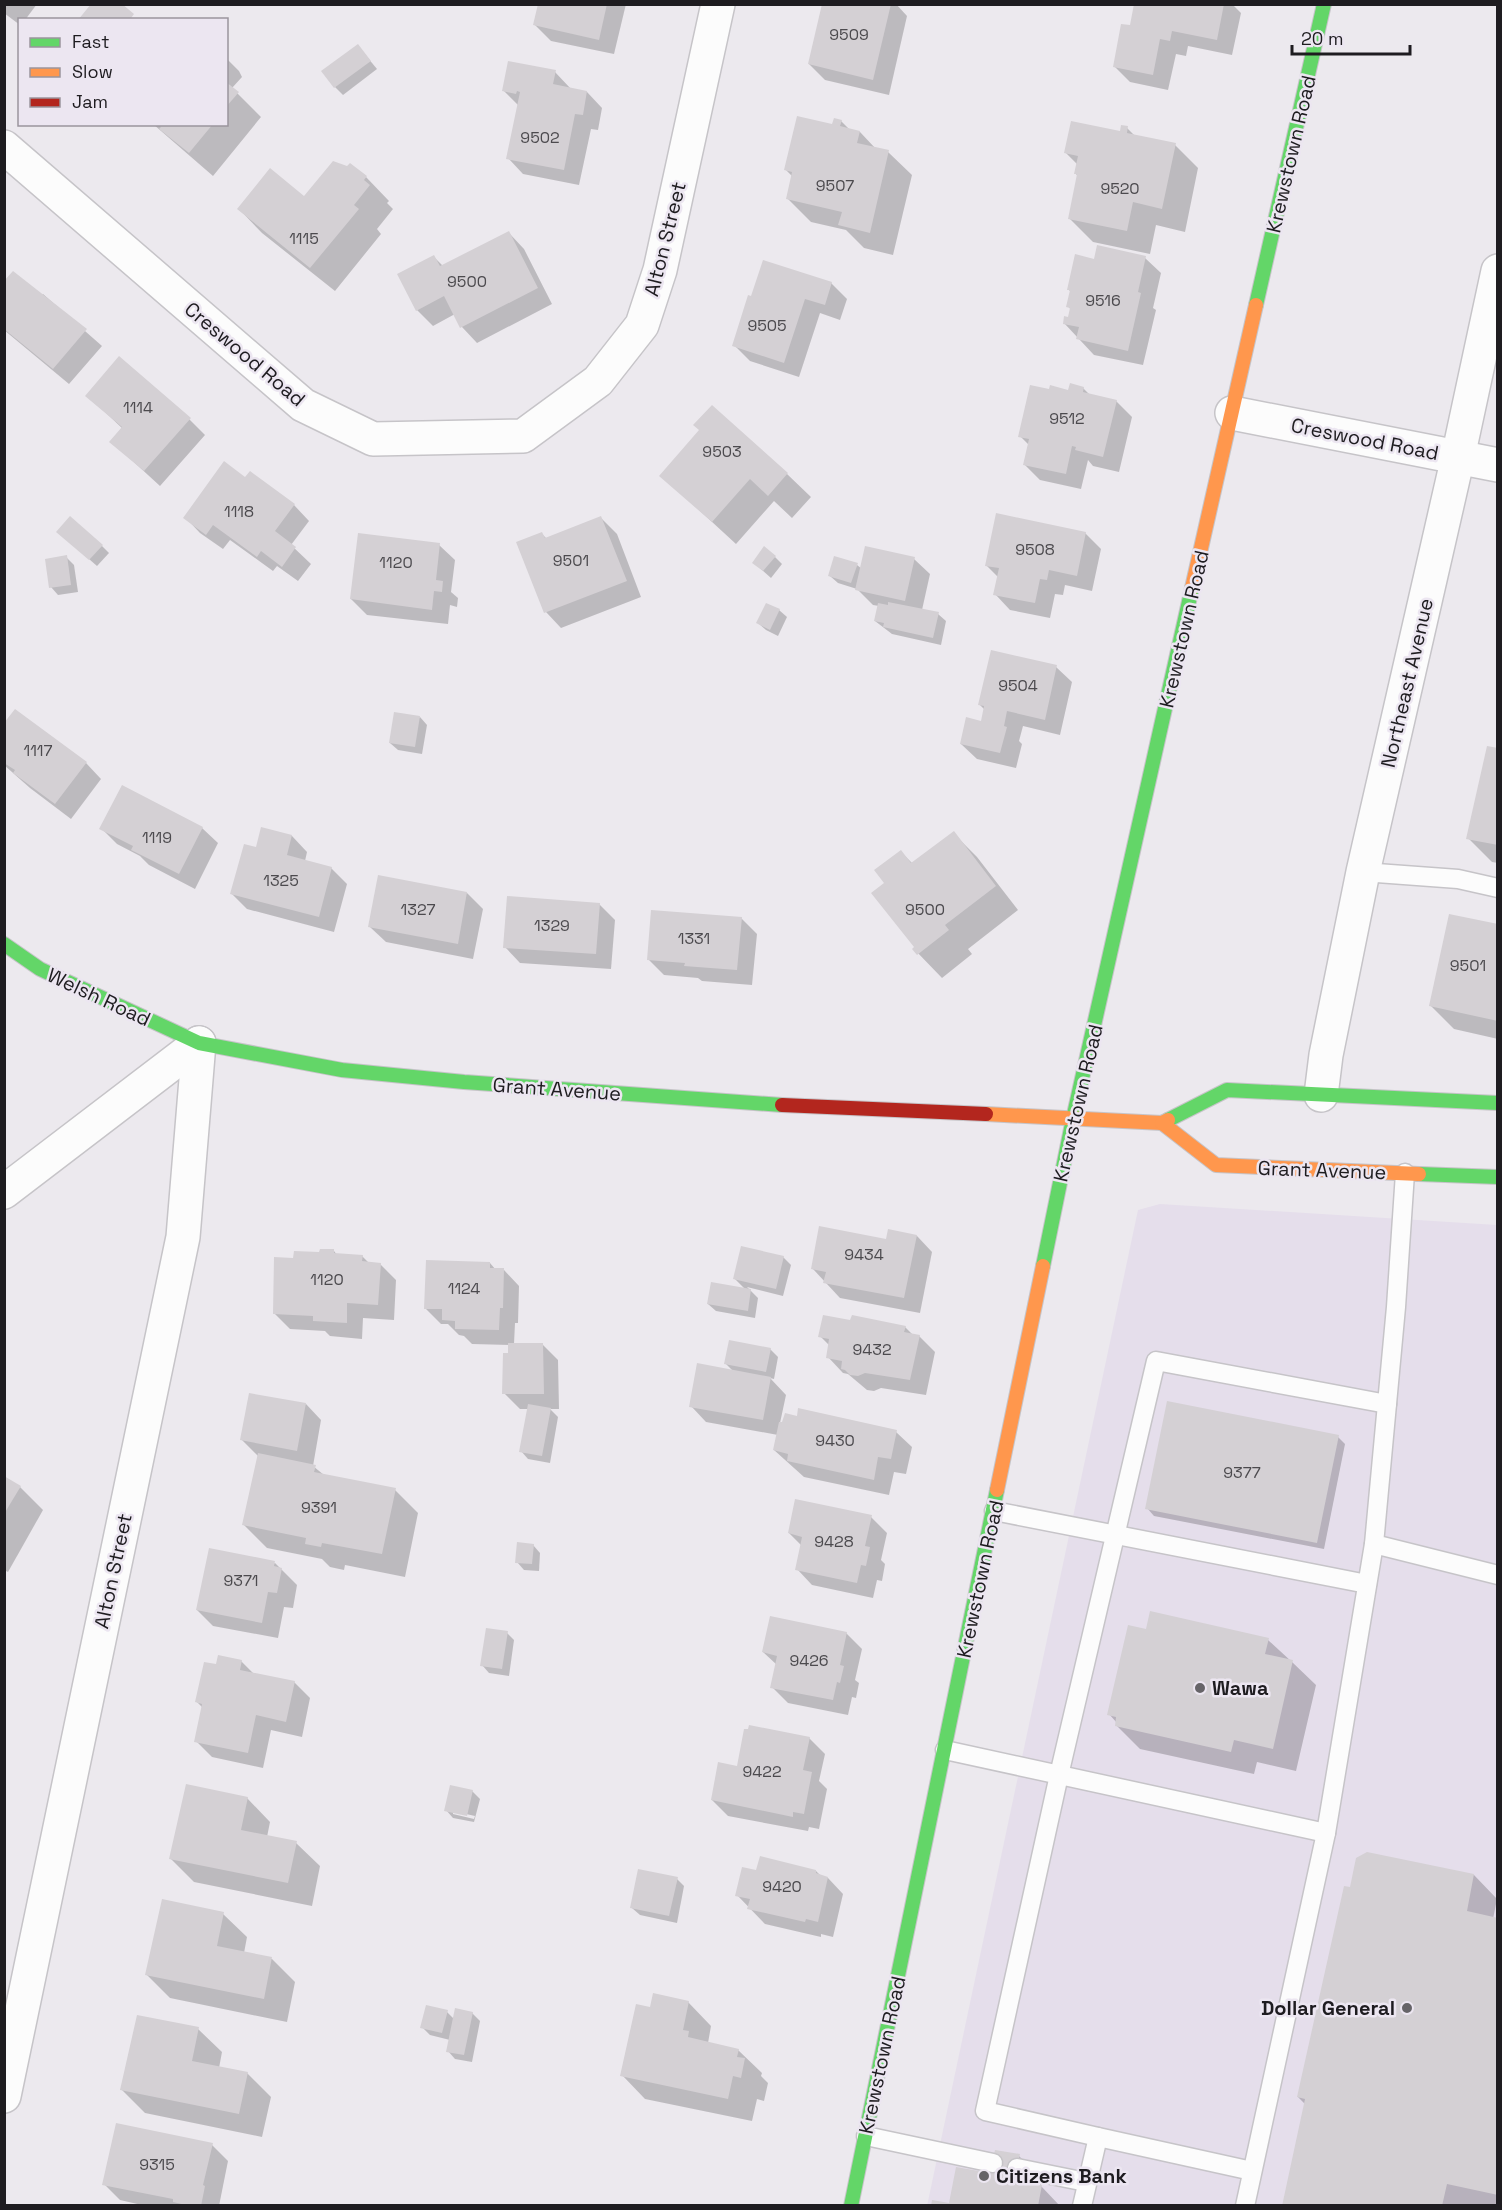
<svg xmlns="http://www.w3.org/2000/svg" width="1502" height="2210" viewBox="0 0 1502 2210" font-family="'Space Grotesk',sans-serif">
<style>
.built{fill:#e5deeb}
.shadow{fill:#0003;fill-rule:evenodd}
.building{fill:#d4d0d4}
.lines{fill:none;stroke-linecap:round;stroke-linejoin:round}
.lane-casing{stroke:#c6c4c8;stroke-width:21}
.street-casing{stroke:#c6c4c8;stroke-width:36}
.fast-casing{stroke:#c6c4c8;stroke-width:16}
.slow-casing{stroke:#c6c4c8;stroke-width:16}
.jam-casing{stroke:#c6c4c8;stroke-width:16}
.lane{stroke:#fcfcfc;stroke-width:18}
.street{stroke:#fcfcfc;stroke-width:33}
.fast{stroke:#63d668;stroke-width:14}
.slow{stroke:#ff974d;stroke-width:14}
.jam{stroke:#b3261e;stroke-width:14}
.poi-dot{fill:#666468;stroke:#ece6f1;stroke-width:2}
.labels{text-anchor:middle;stroke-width:5;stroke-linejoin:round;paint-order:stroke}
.number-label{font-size:16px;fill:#4c4a4e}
.street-label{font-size:20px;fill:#1e1c20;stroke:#ece6f1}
.poi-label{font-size:20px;font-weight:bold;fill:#1e1c20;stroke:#ece6f1;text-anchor:start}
</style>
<rect width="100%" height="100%" fill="#ece9ee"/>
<polygon class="built" points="1160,1204 1497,1225 1497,2205 927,2206 1138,1210"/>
<g class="shadow">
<polygon points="4,4 37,4 25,20 20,20 20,25 4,13"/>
<polygon points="539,4 626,4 614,54 551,41 535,25"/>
<polygon points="823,4 896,4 907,16 889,95 825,80 809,64"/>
<polygon points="1136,4 1232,4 1241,13 1232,55 1188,46 1186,56 1176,54 1168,90 1130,82 1114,66 1131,27"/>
<polygon points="358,46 377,69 343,95 335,87"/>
<polygon points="226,58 239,71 242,77 232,88 261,117 213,176 153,124 226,124"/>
<polygon points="555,72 571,89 587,92 602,108 598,130 591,129 579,185 523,174 508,158 518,105 504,91"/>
<polygon points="841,121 849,129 860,132 876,149 888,152 912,175 893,255 864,248 846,230 811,222 787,198 792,176 786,170"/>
<polygon points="1127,128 1135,136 1175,145 1198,168 1185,232 1156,225 1150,254 1093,242 1069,218 1078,176 1075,173 1077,164 1066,153 1121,133"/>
<polygon points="366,177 389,201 387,203 393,209 377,229 381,234 335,291 262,233 239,209 305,198"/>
<polygon points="509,233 524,249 552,304 477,343 462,327 455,314 433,326 417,310 434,257 443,266"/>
<polygon points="1145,258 1161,273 1153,308 1156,310 1143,365 1094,355 1064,323 1069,319 1071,310 1068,306 1071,292 1069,290 1095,260"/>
<polygon points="831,283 847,299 840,320 820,313 799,377 750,361 734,345 749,297"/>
<polygon points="4,284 41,296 43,294 102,346 69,384 4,330"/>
<polygon points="1083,388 1090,395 1116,401 1132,417 1119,472 1093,466 1088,460 1081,489 1040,480 1025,465 1029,445 1020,436 1070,392"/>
<polygon points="87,395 189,419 205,435 160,486 112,442 123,429"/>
<polygon points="787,474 811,497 792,518 774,501 736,544 661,475"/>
<polygon points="246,480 294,505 309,521 291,545 311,564 298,581 277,566 273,571 230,540 223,549 200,533 185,517"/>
<polygon points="601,518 617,534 641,597 561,628 546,612 542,534 547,539"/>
<polygon points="1085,533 1101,549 1092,591 1065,585 1063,595 1055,594 1050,618 1010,610 995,594 998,577 986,565"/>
<polygon points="66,539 102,546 109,553 97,566"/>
<polygon points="439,545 455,560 451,592 458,598 457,607 450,605 448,624 367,615 351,599"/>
<polygon points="66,557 74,565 78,592 58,595 51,587"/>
<polygon points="775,557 782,564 771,578 754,563"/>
<polygon points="914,559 930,574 922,610 938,614 946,621 941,645 892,634 875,621 879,606 873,605 857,589 838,583 830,576 857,565 862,569"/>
<polygon points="779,610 787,617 778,636 766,630 758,623"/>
<polygon points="1056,667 1072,682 1060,735 1023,726 1019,741 1022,744 1016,768 977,759 961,744 982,723 985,710 979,704"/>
<polygon points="420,717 427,725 422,754 398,750 390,743"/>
<polygon points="4,725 86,763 101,779 71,819 30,788 4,765"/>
<polygon points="1498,749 1498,863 1492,862 1468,838"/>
<polygon points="101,828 202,828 218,843 195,889 149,865 140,856 117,844"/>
<polygon points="262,829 292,836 307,852 305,861 331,868 347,884 334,932 247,909 232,894 257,849"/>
<polygon points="953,833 977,857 1018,910 968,949 972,954 942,978 914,949 916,948 887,883 901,852 913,864"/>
<polygon points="467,893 483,909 473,959 386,942 370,927"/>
<polygon points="599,904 615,920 611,969 520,963 505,947"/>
<polygon points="741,918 757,934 752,985 702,981 698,978 664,975 648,959"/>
<polygon points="1498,926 1498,1039 1454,1029 1430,1005"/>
<polygon points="917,1236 932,1252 920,1313 840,1298 813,1269 887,1241"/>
<polygon points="334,1251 337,1255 362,1256 369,1263 380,1264 396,1280 394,1320 363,1318 362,1339 330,1336 325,1331 290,1329 274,1313 295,1260"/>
<polygon points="783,1257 791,1265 783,1296 747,1287 758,1298 755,1318 716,1311 708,1304 746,1290 735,1279"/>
<polygon points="490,1263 496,1270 504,1270 519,1286 518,1323 515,1323 514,1344 542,1344 558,1360 559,1409 550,1409 558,1417 550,1463 528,1459 521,1451 529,1409 520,1409 504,1393 510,1345 472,1344 464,1336 459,1335 448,1324 441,1324 425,1308"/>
<polygon points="905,1327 913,1335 919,1336 935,1352 926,1395 881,1388 874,1391 867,1390 848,1374 843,1373 828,1357 830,1346 820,1336"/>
<polygon points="770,1349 778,1357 774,1379 770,1378 786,1395 780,1423 896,1432 912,1447 906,1474 894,1472 889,1495 804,1477 774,1450 778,1435 706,1422 691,1406 734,1372 726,1364"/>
<polygon points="306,1404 321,1420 313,1466 324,1475 395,1490 418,1513 405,1577 345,1565 344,1570 330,1567 322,1559 267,1548 244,1525 258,1456 242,1440"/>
<polygon points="1338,1437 1345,1444 1324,1549 1154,1516 1147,1508"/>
<polygon points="4,1478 20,1487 43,1510 8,1572 4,1570"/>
<polygon points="871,1517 887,1533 881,1560 885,1564 882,1581 877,1580 873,1598 812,1585 797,1569 802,1546 789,1533"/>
<polygon points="533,1545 540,1553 539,1571 524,1570 517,1562"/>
<polygon points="275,1563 297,1585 293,1608 284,1607 278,1638 213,1626 197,1610"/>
<polygon points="1147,1631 1268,1640 1292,1662 1316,1685 1296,1771 1257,1762 1254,1774 1140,1749 1116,1725 1117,1723 1109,1714"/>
<polygon points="507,1633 514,1640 509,1676 489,1673 482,1665"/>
<polygon points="846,1633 862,1649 855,1680 859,1683 856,1698 852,1697 848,1715 788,1703 772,1687 777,1665 763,1652"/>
<polygon points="241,1661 255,1675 294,1682 310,1698 302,1737 271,1730 263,1768 212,1757 196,1741 203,1708 196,1701 217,1666"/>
<polygon points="809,1738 825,1754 819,1781 827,1789 819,1829 809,1827 808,1831 728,1816 712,1800 738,1767"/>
<path d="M472,1791L480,1799L474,1822L453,1818L446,1810ZM453,1811L475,1816L474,1819L453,1814Z"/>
<polygon points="247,1798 270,1822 267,1837 296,1843 320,1866 312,1906 194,1882 171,1859"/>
<polygon points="816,1871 821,1876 828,1878 843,1894 833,1937 821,1934 821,1937 765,1924 737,1895 757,1872"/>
<polygon points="1474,1875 1497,1899 1493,1919 1498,1920 1498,2206 1284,2206 1305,2104 1298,2097 1351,1889"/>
<polygon points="677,1879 684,1886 677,1923 640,1915 632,1908"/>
<polygon points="223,1914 247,1937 244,1953 272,1959 295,1982 287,2022 170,1998 146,1974"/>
<polygon points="688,2002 711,2026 708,2043 738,2050 762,2073 761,2076 768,2083 764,2101 757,2099 752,2121 645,2099 622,2075 651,2009"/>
<polygon points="447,2012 454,2019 472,2013 480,2021 472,2062 455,2059 448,2051 450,2040 430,2035 422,2027"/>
<polygon points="198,2029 222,2052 219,2068 247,2073 271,2097 262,2137 145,2113 122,2090"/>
<polygon points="212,2145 228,2161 219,2206 146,2206 120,2200 104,2184"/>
<polygon points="1019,2156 1042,2179 1041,2186 1060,2206 932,2206 950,2205"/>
</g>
<g class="building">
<polygon points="91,4 122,4 134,14 131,18 133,20 78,20"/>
<polygon points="538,4 607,4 599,40 533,25"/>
<polygon points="822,4 891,4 873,80 808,64"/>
<polygon points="1134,4 1224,4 1217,40 1172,31 1170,41 1160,39 1153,75 1113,67 1121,24 1130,25"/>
<polygon points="358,44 371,61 334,88 321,71"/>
<polygon points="508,61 556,70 553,84 587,91 583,115 575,114 564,170 506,159 520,92 517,91 516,94 502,91"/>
<polygon points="226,82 239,92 226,107"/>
<polygon points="797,116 832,124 834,118 842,120 840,126 860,131 857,143 889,150 870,233 838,225 842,212 786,199 792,172 784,170"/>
<polygon points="1071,121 1120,131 1121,125 1128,126 1127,133 1176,143 1162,209 1133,202 1127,231 1068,219 1077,174 1074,174 1078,156 1064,153"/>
<polygon points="158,124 213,124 189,153 159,129 161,127"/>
<polygon points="333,161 347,166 350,163 367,176 364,180 370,185 354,205 359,209 310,268 237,209 270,168 304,196"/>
<polygon points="509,231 538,288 460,328 444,296 416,311 397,274 434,255 440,266"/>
<polygon points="1097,245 1146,256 1138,292 1141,293 1128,351 1076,339 1079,327 1063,324 1064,316 1068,317 1070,308 1066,307 1070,290 1067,290 1075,254 1094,259"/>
<polygon points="763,260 832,282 825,305 805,299 784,363 732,346 748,295 751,296"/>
<polygon points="13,271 87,329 53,369 4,329 4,281"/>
<polygon points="119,356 191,418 144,471 109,442 122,427 85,396"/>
<polygon points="1070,383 1084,387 1083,392 1117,400 1103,457 1075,450 1076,447 1072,446 1066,474 1023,465 1029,439 1018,437 1030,385 1049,389 1050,385 1068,390"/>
<polygon points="712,405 788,473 768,496 750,479 712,522 659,476 699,430 693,425"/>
<polygon points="224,461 245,477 250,471 295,504 275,531 296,547 282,567 261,551 257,557 213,525 206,535 183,518"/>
<polygon points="996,513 1086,532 1077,576 1049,570 1047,580 1040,579 1035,603 993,595 999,568 985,566"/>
<polygon points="70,516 103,545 89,560 56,532"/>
<polygon points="601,516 627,581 544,613 516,542 542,532 545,538"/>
<polygon points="358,533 440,543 436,580 443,581 442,592 434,591 432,610 350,599"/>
<polygon points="764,546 776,556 763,571 752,563"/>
<polygon points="865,546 915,557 905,601 855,590"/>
<polygon points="67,555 71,585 49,588 45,559"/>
<polygon points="834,556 858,563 851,583 828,576"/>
<polygon points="888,602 939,612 933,638 883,627 884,623 874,621 878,603 888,605"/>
<polygon points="766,603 780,609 770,630 756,623"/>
<polygon points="991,650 1057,665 1045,720 1007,711 1004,726 1007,727 1000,753 960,744 966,717 981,721 984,706 978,705"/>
<polygon points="15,709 87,762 55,804 13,773 15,770 4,763 4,723"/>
<polygon points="394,712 420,716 415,747 389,743"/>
<polygon points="1487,746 1498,748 1498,845 1466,839"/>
<polygon points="122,785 203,827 179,874 131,850 133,846 99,829"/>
<polygon points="261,827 292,835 287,855 332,867 319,917 230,894 244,844 256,847"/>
<polygon points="954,831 996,886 945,925 949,930 917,955 912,949 914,947 871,893 884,883 874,870 901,850 911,863"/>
<polygon points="378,875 467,892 458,944 368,927"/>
<polygon points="507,896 600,903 596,954 503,948"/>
<polygon points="651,910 742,917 737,970 684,966 685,963 647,960"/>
<polygon points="1449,914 1498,924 1498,1021 1429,1006"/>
<polygon points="819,1226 886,1239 888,1229 917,1235 904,1298 823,1283 826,1272 811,1269"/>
<polygon points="741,1246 784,1256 776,1289 733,1279"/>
<polygon points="320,1249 334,1249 334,1253 363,1255 362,1261 381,1263 378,1305 347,1303 347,1323 313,1321 313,1316 273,1314 274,1257 293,1258 294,1251 319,1252"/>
<polygon points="426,1260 490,1262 490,1268 504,1268 503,1308 500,1308 499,1330 455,1329 455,1321 442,1320 442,1309 424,1309"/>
<polygon points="711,1282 751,1289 748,1311 707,1304"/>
<polygon points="823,1315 850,1320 852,1315 906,1326 904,1332 920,1335 910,1380 865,1373 858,1376 850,1375 845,1370 841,1369 842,1361 826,1358 829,1339 818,1337"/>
<polygon points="729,1340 771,1348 766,1372 724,1364"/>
<polygon points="508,1343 543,1343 544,1394 502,1394 503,1353 508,1353"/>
<polygon points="697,1363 771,1377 763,1420 689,1407"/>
<polygon points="249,1393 306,1403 297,1451 240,1440"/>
<polygon points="1167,1401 1339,1435 1317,1543 1145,1509"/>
<polygon points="528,1404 551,1408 542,1456 519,1452"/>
<polygon points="798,1408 897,1430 891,1459 878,1457 874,1480 787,1461 788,1454 773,1450 779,1422 782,1422 785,1413 797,1416"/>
<polygon points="258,1453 316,1465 314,1472 396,1488 382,1554 322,1543 321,1547 305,1544 306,1538 242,1525"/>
<polygon points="4,1476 21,1486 4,1514"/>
<polygon points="795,1499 872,1515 865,1546 870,1547 866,1566 861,1565 857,1583 795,1570 802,1537 788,1533"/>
<polygon points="517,1542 534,1544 532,1564 515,1563"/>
<polygon points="209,1548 275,1561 274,1566 282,1568 277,1593 268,1592 262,1623 196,1610"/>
<polygon points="1150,1611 1269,1638 1265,1654 1293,1660 1273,1749 1234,1740 1231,1752 1115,1726 1116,1717 1107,1715 1128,1625 1146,1629"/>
<polygon points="770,1616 847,1632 840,1665 844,1666 840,1683 837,1682 833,1700 770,1688 777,1656 762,1652"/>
<polygon points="486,1628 508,1631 502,1669 480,1666"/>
<polygon points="218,1655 242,1660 240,1670 295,1681 286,1722 256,1715 248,1753 194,1742 202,1704 195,1702 204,1662 216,1664"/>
<polygon points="749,1725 810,1737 803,1770 812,1772 804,1814 793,1812 793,1817 711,1800 718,1762 737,1766 744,1729 748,1729"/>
<polygon points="186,1784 248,1797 241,1830 297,1841 288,1883 169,1859"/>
<polygon points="450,1785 473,1790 467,1816 444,1811"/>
<polygon points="1367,1852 1474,1874 1467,1911 1498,1918 1498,2195 1447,2184 1442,2206 1282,2206 1305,2099 1297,2097 1344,1886 1350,1887 1356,1858"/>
<polygon points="760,1856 816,1870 816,1873 828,1877 818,1922 806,1919 805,1922 747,1909 750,1899 735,1896 742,1867 756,1870"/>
<polygon points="638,1869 678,1877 669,1916 630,1908"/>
<polygon points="162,1899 224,1912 217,1946 272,1957 264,1999 145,1975"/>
<polygon points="653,1993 689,2001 683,2030 689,2031 688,2037 739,2049 737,2057 745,2058 741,2078 733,2076 728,2099 620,2076 636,2004 650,2007"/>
<polygon points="426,2005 448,2010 442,2033 420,2028"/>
<polygon points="455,2008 473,2012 464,2055 446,2052"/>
<polygon points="137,2015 199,2027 192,2061 248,2072 239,2114 120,2090"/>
<polygon points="116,2123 213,2143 203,2185 205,2186 201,2206 190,2206 173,2202 173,2199 102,2185"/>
<polygon points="995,2150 1020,2154 1014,2180 1042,2185 1038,2206 931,2206 932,2200 949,2203 956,2167 990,2173"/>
</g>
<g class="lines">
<g class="lane-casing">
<g id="lane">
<polyline points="1363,872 1458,879 1498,888"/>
<polyline points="1405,1173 1396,1307 1374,1544 1498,1575"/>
<polyline points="994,1511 1367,1584"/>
<polyline points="945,1750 1326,1833"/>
<polyline points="866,2136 993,2163"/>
<polyline points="1098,2137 985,2111 1059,1775 1156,1361 1387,1404"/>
<polyline points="1017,2168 1086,2182"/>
<polyline points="1082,2206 1098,2137 1252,2171"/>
<polyline points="1245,2206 1326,1833 1374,1544"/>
</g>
</g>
<g class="street-casing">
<g id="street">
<polyline points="4,147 303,405 373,439 523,436 598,381 642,325 660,270 718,4"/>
<polyline points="1232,413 1498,465"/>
<polyline points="1321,1095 1326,1055 1363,872 1458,457 1498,271"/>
<polyline points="4,1192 199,1043"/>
<polyline points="4,2096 183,1237 199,1043"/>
</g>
</g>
<g class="fast-casing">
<g id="fast">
<polyline points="1256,305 1324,4"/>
<polyline points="4,944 40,969 199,1043 342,1070 464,1082 782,1105"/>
<polyline points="1168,1120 1227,1090 1498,1103"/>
<polyline points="1419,1174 1498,1177"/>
<polyline points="1043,1266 1073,1119 1192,588"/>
<polyline points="851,2206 997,1490"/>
</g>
</g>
<g class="slow-casing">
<g id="slow">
<polyline points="1192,588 1256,305"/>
<polyline points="986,1114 1162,1123 1168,1120"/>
<polyline points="1162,1123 1216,1165 1419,1174"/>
<polyline points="997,1490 1043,1266"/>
</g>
</g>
<g class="jam-casing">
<polyline id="jam" points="782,1105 986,1114"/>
</g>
<use href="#lane" class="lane"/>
<use href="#street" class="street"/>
<use href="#fast" class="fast"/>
<use href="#slow" class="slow"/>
<use href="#jam" class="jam"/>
</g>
<g class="poi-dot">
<circle cx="1200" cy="1688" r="6"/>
<circle cx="1407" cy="2008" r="6"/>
<circle cx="984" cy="2176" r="6"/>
</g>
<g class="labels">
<g class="number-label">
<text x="849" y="40">9509</text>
<text x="540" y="143">9502</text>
<text x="835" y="191">9507</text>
<text x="1120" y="194">9520</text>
<text x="304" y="244">1115</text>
<text x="467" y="287">9500</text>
<text x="1103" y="306">9516</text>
<text x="767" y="331">9505</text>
<text x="138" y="413">1114</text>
<text x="1067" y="424">9512</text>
<text x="722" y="457">9503</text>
<text x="239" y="517">1118</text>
<text x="1035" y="555">9508</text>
<text x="571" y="566">9501</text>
<text x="396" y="568">1120</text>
<text x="1018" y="691">9504</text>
<text x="38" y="756">1117</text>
<text x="157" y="843">1119</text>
<text x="281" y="886">1325</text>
<text x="418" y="915">1327</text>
<text x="925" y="915">9500</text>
<text x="552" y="931">1329</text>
<text x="694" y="944">1331</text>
<text x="1468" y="971">9501</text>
<text x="864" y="1260">9434</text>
<text x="327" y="1285">1120</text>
<text x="464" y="1294">1124</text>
<text x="872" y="1355">9432</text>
<text x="835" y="1446">9430</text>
<text x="1242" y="1478">9377</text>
<text x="319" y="1513">9391</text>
<text x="834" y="1547">9428</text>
<text x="241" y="1586">9371</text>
<text x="809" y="1666">9426</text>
<text x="762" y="1777">9422</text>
<text x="782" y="1892">9420</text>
<text x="157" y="2170">9315</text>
</g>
<g class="street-label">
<text transform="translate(1291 154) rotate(-77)" y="7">Krewstown Road</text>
<text transform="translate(665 239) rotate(-76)" y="7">Alton Street</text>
<text transform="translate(245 354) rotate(40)" y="7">Creswood Road</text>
<text transform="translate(1365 439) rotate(11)" y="7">Creswood Road</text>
<text transform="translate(1184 629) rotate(-77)" y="7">Krewstown Road</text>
<text transform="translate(1407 683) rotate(-77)" y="7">Northeast Avenue</text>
<text transform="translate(99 997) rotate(25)" y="7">Welsh Road</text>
<text transform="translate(557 1089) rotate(4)" y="7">Grant Avenue</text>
<text transform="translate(1078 1103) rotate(-77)" y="7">Krewstown Road</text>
<text transform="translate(1322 1170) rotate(2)" y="7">Grant Avenue</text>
<text transform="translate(113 1571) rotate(-78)" y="7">Alton Street</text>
<text transform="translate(980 1579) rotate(-78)" y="7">Krewstown Road</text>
<text transform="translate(882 2055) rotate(-78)" y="7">Krewstown Road</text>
</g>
<g class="poi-label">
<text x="1212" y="1695">Wawa</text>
<text x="1395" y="2015" text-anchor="end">Dollar General</text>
<text x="996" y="2183">Citizens Bank</text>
</g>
</g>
<rect width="1502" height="2210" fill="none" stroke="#1e1c20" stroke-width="12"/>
<rect x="18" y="18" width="210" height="108" fill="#ece6f1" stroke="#9a959d" stroke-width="1.5"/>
<rect x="30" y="38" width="30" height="9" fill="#63d668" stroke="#9a959d" stroke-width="1.5"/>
<text x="72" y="48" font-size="18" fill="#1e1c20">Fast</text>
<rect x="30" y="68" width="30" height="9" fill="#ff974d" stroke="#9a959d" stroke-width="1.5"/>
<text x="72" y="78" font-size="18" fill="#1e1c20">Slow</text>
<rect x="30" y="98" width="30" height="9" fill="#b3261e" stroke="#9a959d" stroke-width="1.5"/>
<text x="72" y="108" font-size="18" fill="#1e1c20">Jam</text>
<path d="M1292 45v9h118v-9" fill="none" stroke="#1e1c20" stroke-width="3"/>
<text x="1301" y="45" font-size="18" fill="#1e1c20" stroke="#ece6f1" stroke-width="4.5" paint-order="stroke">20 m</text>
</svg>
